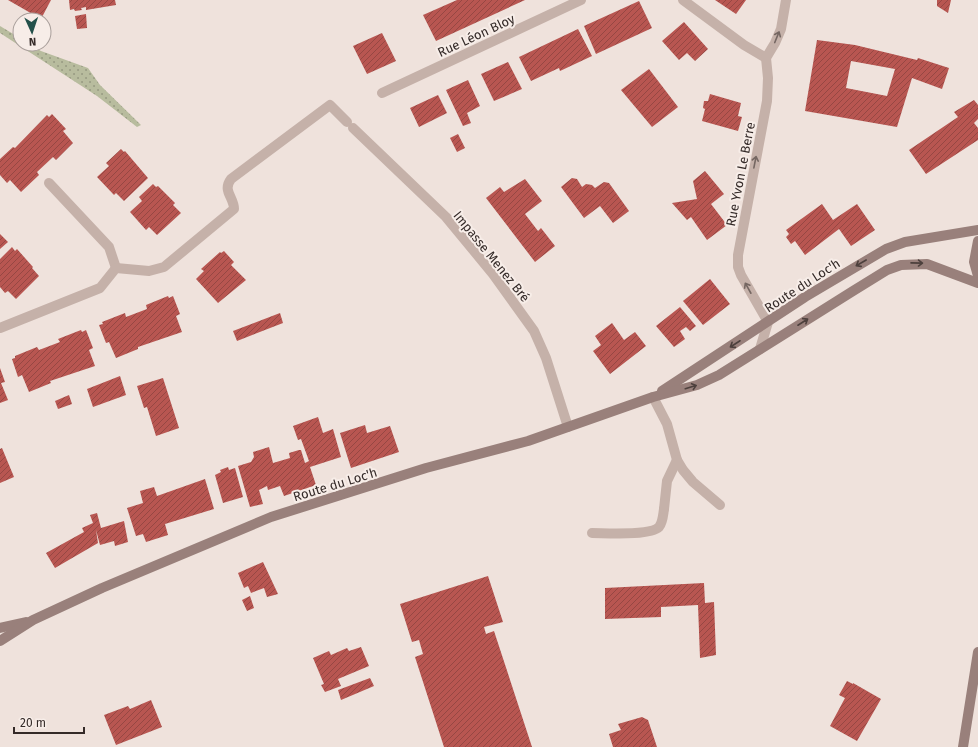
<svg xmlns="http://www.w3.org/2000/svg" width="978" height="747" viewBox="0 0 978 747" font-family="'Fira Sans',sans-serif">
<style>
.grass{fill:url(#grass-dots)}
.building{fill:url(#building-hatch);fill-rule:evenodd}
.lines{fill:none;stroke-linecap:round;stroke-linejoin:round}
.lane{stroke:#c5b1a9;stroke-width:10}
.street{stroke:#c5b1a9;stroke-width:10}
.secondary{stroke:#99807b;stroke-width:10}
.oneway{stroke:#756762}
.oneway2{stroke:#4d403d}
.labels{text-anchor:middle;stroke-width:4;stroke-linejoin:round;paint-order:stroke}
.street-label{font-size:13px;fill:#342a28;stroke:#f7ede8}
</style>
<defs>
<pattern id="grass-dots" width="8" height="8" patternUnits="userSpaceOnUse"><rect width="8" height="8" fill="#b8bc9e"/><path d="M2 2h.1M6 6h.1" fill="none" stroke="#969981" stroke-width="1.8" stroke-linecap="round"/></pattern>
<pattern id="building-hatch" width="6" height="6" patternUnits="userSpaceOnUse"><rect width="6" height="6" fill="#b85651"/><path d="M-1 1l2-2M0 6l6-6M5 7l2-2" fill="none" stroke="#964743"/></pattern>
</defs>
<rect width="100%" height="100%" fill="#efe2dc"/>
<polygon class="grass" points="0,26 20,38 20,44 29,44 41,51 88,68 100,85 141,125 137,127 97,96 0,33"/>
<g class="building">
<polygon points="8,0 51,0 41,19"/>
<polygon points="69,0 115,0 116,5 86,10 86,7 81,8 82,10 75,11 74,9 70,10"/>
<polygon points="457,0 525,0 436,41 423,15"/>
<polygon points="715,0 746,0 736,14"/>
<polygon points="937,0 951,0 948,13 937,6"/>
<polygon points="639,1 652,28 596,54 584,26"/>
<polygon points="86,14 87,28 77,29 75,16"/>
<polygon points="684,22 708,49 695,61 687,53 679,60 662,41"/>
<polygon points="578,29 592,56 560,71 559,68 531,81 519,57"/>
<polygon points="382,33 396,61 367,74 353,46"/>
<path d="M817,40L855,45L917,60L918,58L949,68L942,89L912,78L897,127L805,111ZM851,61L895,69L887,96L846,88Z"/>
<polygon points="508,62 522,89 494,101 481,74"/>
<polygon points="649,69 678,107 652,127 621,90"/>
<polygon points="468,80 480,106 467,113 471,123 463,126 446,90"/>
<polygon points="710,94 741,103 738,116 742,117 738,131 702,121 705,109 703,108 704,101 708,101"/>
<polygon points="438,95 447,113 419,127 410,108"/>
<polygon points="974,100 978,105 978,119 974,123 978,128 978,140 926,174 909,150 958,117 954,112"/>
<polygon points="52,114 66,129 63,131 73,143 56,160 53,157 37,172 39,175 21,192 10,180 7,183 0,175 0,159 13,147 15,148 47,115 49,117"/>
<polygon points="458,134 465,148 457,152 450,138"/>
<polygon points="121,149 124,152 125,151 148,178 124,201 116,193 114,195 97,177 109,166 106,163"/>
<polygon points="705,171 724,194 711,204 727,225 707,240 691,217 687,220 672,203 697,199 693,181"/>
<polygon points="572,178 577,179 582,187 586,184 592,185 595,188 604,182 609,183 629,211 613,223 600,206 584,218 561,187"/>
<polygon points="525,179 542,201 525,214 538,231 541,228 555,246 535,262 486,198 500,187 504,192"/>
<polygon points="153,184 156,187 158,186 175,203 173,205 181,213 157,235 149,227 146,230 130,212 142,201 139,197"/>
<polygon points="822,204 833,220 857,204 875,230 851,246 839,229 805,255 795,241 791,244 786,237 789,234 786,230"/>
<polygon points="0,234 8,242 0,249"/>
<polygon points="12,247 15,251 17,249 33,267 32,268 39,276 16,299 8,291 5,293 0,287 0,259"/>
<polygon points="224,251 234,262 231,265 246,280 218,303 196,279 204,271 201,269 220,252 221,253"/>
<polygon points="710,279 730,304 703,325 683,301"/>
<polygon points="168,296 169,298 173,296 180,314 176,316 182,332 138,347 138,349 116,358 109,342 106,343 99,325 103,324 102,322 125,313 126,317 147,309 146,305"/>
<polygon points="680,307 696,326 690,331 686,327 680,331 685,339 674,347 656,326"/>
<polygon points="280,313 283,323 237,341 233,331"/>
<polygon points="612,323 624,340 635,332 646,346 610,374 593,351 601,345 595,336"/>
<polygon points="81,330 82,332 86,330 93,348 89,350 95,366 50,381 51,383 29,392 22,375 18,377 12,359 15,358 15,356 37,347 39,350 60,342 58,339"/>
<polygon points="0,368 5,382 1,383 8,400 0,403"/>
<polygon points="120,376 126,395 93,407 87,389"/>
<polygon points="163,378 179,428 156,436 147,407 144,408 137,386"/>
<polygon points="69,395 72,404 58,409 55,401"/>
<polygon points="318,417 323,433 333,429 341,457 310,467 316,485 284,496 280,486 268,490 267,486 259,490 263,504 250,507 238,466 251,462 254,457 253,452 269,447 273,463 290,458 289,453 299,450 301,450 305,463 309,461 301,439 298,440 293,426"/>
<polygon points="365,425 367,433 390,426 399,452 351,468 340,433"/>
<polygon points="2,448 14,477 0,483 0,449"/>
<polygon points="228,467 229,470 235,468 243,497 223,503 215,475 221,472 220,470"/>
<polygon points="205,479 214,509 165,524 168,535 146,542 143,534 136,536 127,508 143,503 140,491 154,487 157,496"/>
<polygon points="97,513 101,528 124,521 128,542 115,546 114,541 100,545 96,530 98,543 55,568 46,553 84,532 82,528 93,523 90,515"/>
<polygon points="263,562 278,594 267,597 264,588 251,593 248,586 244,588 238,573"/>
<polygon points="488,576 503,622 484,627 486,634 494,631 532,747 444,747 415,657 423,654 419,640 412,642 400,604"/>
<polygon points="704,583 705,603 714,602 716,655 700,658 698,605 661,607 661,617 605,619 605,588"/>
<polygon points="250,596 254,608 247,611 242,600"/>
<polygon points="361,647 369,666 338,679 341,686 325,692 321,685 324,684 313,658 329,651 331,655 347,648 349,651"/>
<polygon points="370,678 374,686 341,700 338,690"/>
<polygon points="847,681 853,684 853,683 881,699 857,741 830,726 845,698 839,695"/>
<polygon points="151,700 162,727 116,745 104,715 128,706 130,709"/>
<polygon points="642,717 648,720 657,747 613,747 609,734 621,730 618,724"/>
</g>
<g class="lines">
<path class="lane" d="M592,533C606,533 650,536 659,527C663,522 663,515 664,509"/>
<g class="street">
<polyline points="683,0 744,45 766,58"/>
<polyline points="382,93 581,0"/>
<polyline points="353,128 446,217 493,274 534,331 546,358 568,427"/>
<polyline points="49,183 109,247 116,268"/>
<path d="M0,328L100,288L116,268L149,271L164,267L234,209C234,197 222,191 231,179L330,105L347,122"/>
<polyline points="760,349 768,322 741,275 738,267 738,255 767,101 768,78 766,58 775,43 781,29 786,0"/>
<polyline points="653,397 667,424 677,460 683,470 693,482 720,505"/>
<polyline points="664,509 667,481 677,460"/>
</g>
<g class="secondary">
<polyline points="978,241 974,262 978,276"/>
<polyline points="662,391 805,297 886,249 905,242 978,230"/>
<polyline points="0,628 26,622"/>
<polyline points="0,641 33,620 102,588 271,517 426,468 528,441 653,397 697,385 719,375 853,291 887,270 901,265 927,264 978,283"/>
<polyline points="963,747 978,652"/>
</g>
</g>
<defs><path id="oneway-shaft" d="M-6 0H5M1.5-3L5.5 0L1.5 3" fill="none" stroke-width="1.6" stroke-linecap="round" stroke-linejoin="round"/></defs>
<g class="oneway">
<use href="#oneway-shaft" transform="translate(777 37) rotate(-68)"/>
<use href="#oneway-shaft" transform="translate(755 162) rotate(-79)"/>
<use href="#oneway-shaft" transform="translate(748 288) rotate(-119)"/>
</g>
<g class="oneway2">
<use href="#oneway-shaft" transform="translate(861 263) rotate(150)"/>
<use href="#oneway-shaft" transform="translate(917 263) rotate(1)"/>
<use href="#oneway-shaft" transform="translate(803 322) rotate(-33)"/>
<use href="#oneway-shaft" transform="translate(735 344) rotate(147)"/>
<use href="#oneway-shaft" transform="translate(691 387) rotate(-17)"/>
</g>
<g class="labels">
<g class="street-label">
<text transform="translate(476 35) rotate(-25)" y="5">Rue Léon Bloy</text>
<text transform="translate(740 174) rotate(-79)" y="5">Rue Yvon Le Berre</text>
<text transform="translate(492 256) rotate(51)" y="5">Impasse Menez Bré</text>
<text transform="translate(802 285) rotate(-33)" y="5">Route du Loc'h</text>
<text transform="translate(335 484) rotate(-17)" y="5">Route du Loc'h</text>
</g>
</g>
<g transform="translate(32 32) rotate(177)"><circle r="19" fill="#f7ede8" stroke="#a99f9b"/>
<path d="M0-3L7 15L0 10L-7 15Z" fill="#23504a"/>
<text y="-6" font-size="11" font-weight="bold" text-anchor="middle" fill="#342a28">N</text>
</g>
<path d="M14 727v6h70v-6" fill="none" stroke="#342a28" stroke-width="2"/>
<text x="20" y="727" font-size="12" fill="#342a28" stroke="#f7ede8" stroke-width="3" paint-order="stroke">20 m</text>
</svg>
